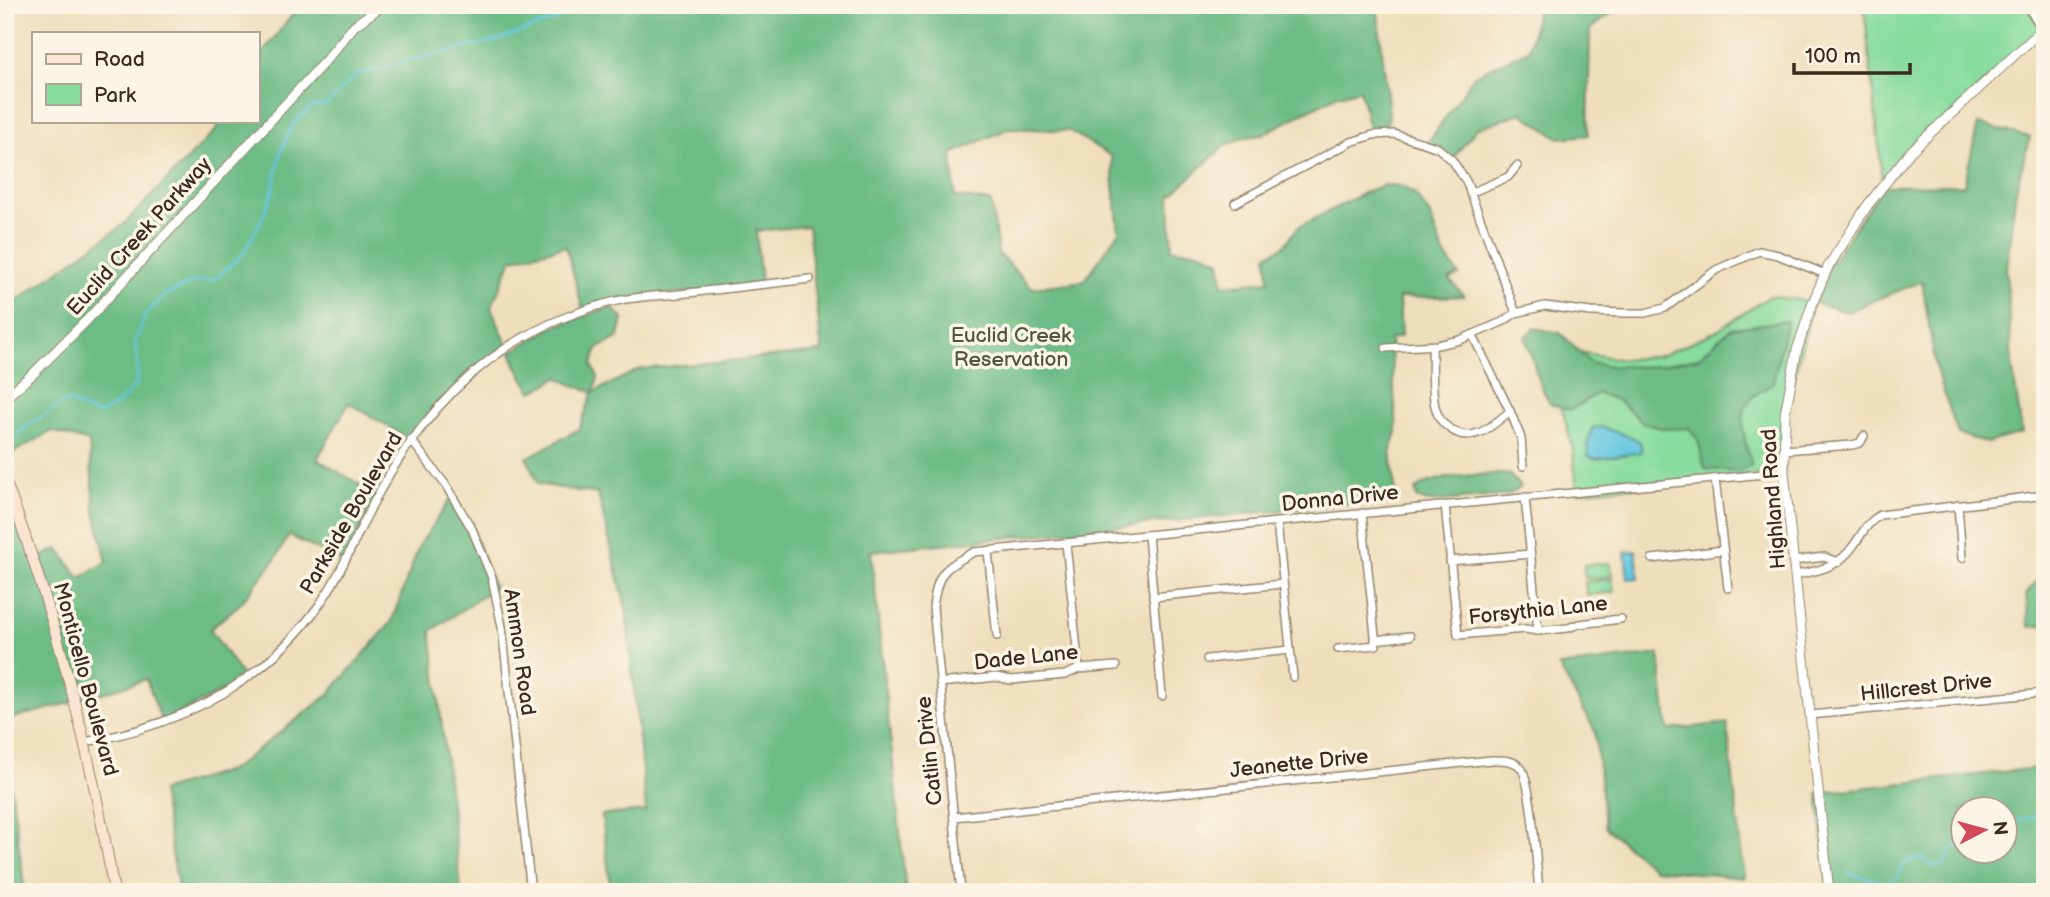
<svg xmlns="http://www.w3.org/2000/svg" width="2050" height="897" viewBox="0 0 2050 897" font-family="'Balsamiq Sans',sans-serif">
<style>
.green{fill:#87dc9e;stroke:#61835e;stroke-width:2}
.forest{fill:#6dbc85;stroke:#547352;stroke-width:2;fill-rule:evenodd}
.water{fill:#62c7e0;stroke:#4e787f;stroke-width:2}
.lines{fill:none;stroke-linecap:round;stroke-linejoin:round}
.stream{stroke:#62c7e0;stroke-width:2.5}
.minor-casing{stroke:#95846d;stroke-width:10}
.tertiary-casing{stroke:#95846d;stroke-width:11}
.secondary-casing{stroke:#95846d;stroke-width:12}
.minor{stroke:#fff;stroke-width:7}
.tertiary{stroke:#fff;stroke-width:9}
.secondary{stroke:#fce5d0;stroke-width:10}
.labels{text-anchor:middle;stroke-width:7;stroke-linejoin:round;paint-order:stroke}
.street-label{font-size:21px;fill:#3b2a1e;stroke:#fcf5e5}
.park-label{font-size:21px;fill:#4e563e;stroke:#fcf5e5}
</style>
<rect width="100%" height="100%" fill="#fcf5e5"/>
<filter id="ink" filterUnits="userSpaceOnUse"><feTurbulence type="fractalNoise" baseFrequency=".0143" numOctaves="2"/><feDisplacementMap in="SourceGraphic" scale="14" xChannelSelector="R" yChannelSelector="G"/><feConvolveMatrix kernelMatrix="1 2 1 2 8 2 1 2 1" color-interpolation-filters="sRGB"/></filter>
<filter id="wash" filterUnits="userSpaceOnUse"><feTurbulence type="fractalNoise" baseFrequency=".00686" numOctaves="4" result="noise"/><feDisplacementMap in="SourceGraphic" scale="28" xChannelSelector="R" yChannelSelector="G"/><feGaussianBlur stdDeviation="1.57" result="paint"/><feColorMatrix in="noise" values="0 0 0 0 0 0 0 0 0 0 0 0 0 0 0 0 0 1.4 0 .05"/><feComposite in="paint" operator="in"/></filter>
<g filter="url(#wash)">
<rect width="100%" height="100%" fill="#efdebc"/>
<g class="green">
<polygon points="1864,5 2026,5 2043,29 1910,152 1883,186"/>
<polygon points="1770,296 1813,302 1785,414 1784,472 1577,492 1573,450 1563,412 1535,352 1576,351 1623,360 1663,355 1716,331"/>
<polygon points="1610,563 1612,576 1585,578 1584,565"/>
<polygon points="1612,579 1614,592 1587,595 1585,582"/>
</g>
<g class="forest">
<path d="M300,5H1377L1389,113L1388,121L1385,126L1369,129L1360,89L1336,96L1261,135L1241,138L1222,148L1170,196L1172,249L1202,252L1220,261L1223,285L1269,281L1267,255L1284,246L1298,227L1368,191L1385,185L1400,186L1414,193L1429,214L1444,254L1459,275L1449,279L1464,296L1399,298L1401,337L1390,339L1397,432L1391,450L1396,499L871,551L906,892H611L602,815L646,811L626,608L598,494L538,484L527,458L579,429L593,392L573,385L557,377L548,384L532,392L518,369L511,352L555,326L612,307L623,319L619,337L597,349L592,365L598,377L594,392L640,369L822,352L808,226L756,231L761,284L618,300L583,310L566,246L512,259L491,308L508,346L477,370L411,440L349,403L317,459L377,495L343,563L289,535L276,558L241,603L210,629L245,680L162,722L146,679L74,702L5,720V480L34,560L58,549L80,578L107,562L95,512L89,442L52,431L5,457V309L123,225L217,129L220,121H257V60ZM1009,128L1070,131L1111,156L1119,232L1084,281L1032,288L998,253L991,202L955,197L952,154Z"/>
<polygon points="1538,5 1623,5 1590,29 1588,135 1559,138 1521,113 1477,128 1452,160 1427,144 1475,75 1529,50"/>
<polygon points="1978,124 2030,137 2016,189 2006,268 2012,364 2022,433 1986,443 1958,434 1936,369 1922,281 1847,312 1813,302 1828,267 1883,186 1964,185"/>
<path d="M1787,321L1773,383C1766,388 1755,393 1750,400C1736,416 1746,447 1752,465L1740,472L1705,469L1698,440L1689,428L1666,429L1643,423L1619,401L1598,393L1571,410L1550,404L1541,386L1525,337L1534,328L1560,333L1591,363L1610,366L1649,367L1698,358L1731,328Z"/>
<path d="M1509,474L1521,487L1508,495L1428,502L1417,498L1415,490C1433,474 1485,475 1509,474Z"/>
<polygon points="452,497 472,529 494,588 431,631 461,892 179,892 161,791 233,769 328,695 391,623 419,546"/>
<polygon points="2045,571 2045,625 2029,627 2026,594"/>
<polygon points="1659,654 1668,730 1727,723 1744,878 1654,869 1605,827 1595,731 1559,666"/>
<polygon points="5,744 25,892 5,892"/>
<path d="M2045,767V892H1829L1818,793ZM1962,810H2004V852H1962Z"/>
</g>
<g class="water">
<polygon points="1601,427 1631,437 1640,442 1642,452 1597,459 1588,456 1588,444 1592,428"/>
<polygon points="1636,551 1639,578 1628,579 1625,552"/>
</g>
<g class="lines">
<g class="stream">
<polyline points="5,445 32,422 68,401 98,415 118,404 136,385 138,371 135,342 145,315 165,295 192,283 214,280 242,255 260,223 272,194 281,151 293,124 311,107 327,105 356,74 378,70 398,63 495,41 558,19 587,5"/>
<polyline points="2004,827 2017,820 2045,815"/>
<polyline points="1848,873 1886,883 1897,878 1902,866 1910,860 1925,859 1931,865 1943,867 1953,848 1962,844"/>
</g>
</g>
</g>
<g filter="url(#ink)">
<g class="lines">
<g class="minor-casing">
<g id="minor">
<polyline points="2026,5 2043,29"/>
<polyline points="1470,193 1508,177 1517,166"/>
<polyline points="1235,203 1351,142 1373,135 1394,134 1427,144 1438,148 1452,160 1466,181 1516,313"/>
<polyline points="1473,336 1510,411 1521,438 1523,466"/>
<path d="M1432,346C1433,365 1431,387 1435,406C1437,415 1441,423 1449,428C1472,446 1492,426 1510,411"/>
<polyline points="1386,348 1437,345 1460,340 1502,322 1516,313 1545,306 1591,312 1625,313 1645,313 1665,308 1716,270 1759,251 1778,255 1825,274"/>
<polyline points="411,440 445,484 472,529 492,578 502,627 531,892"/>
<polyline points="1784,450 1852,445 1860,443 1864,436"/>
<polyline points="1715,479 1728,588"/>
<polyline points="1525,497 1538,631"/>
<polyline points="1445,505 1458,635 1525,629 1538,631 1568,628 1579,624 1621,619"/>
<polyline points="1958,505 1962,558"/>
<polyline points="1277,522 1293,677"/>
<polyline points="1148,535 1162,696"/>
<polyline points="1066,543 1079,669"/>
<polyline points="988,551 997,636"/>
<polyline points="1652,559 1723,550"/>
<polyline points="1450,561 1530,554"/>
<polyline points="1793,561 1824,557 1838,562"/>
<path d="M1795,575C1819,571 1839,567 1854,545C1864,531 1866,524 1880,515L2045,495"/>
<polyline points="1153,597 1283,584"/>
<polyline points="1375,640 1410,636"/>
<polyline points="1338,649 1376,645 1362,513"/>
<polyline points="1207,659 1290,650"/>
<polyline points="940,683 996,677 1011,680 1065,675 1079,669 1116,666"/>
<polyline points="1810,715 2045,693"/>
<path d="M85,742C178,726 261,685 317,608C342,574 357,533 377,496C409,437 452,383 509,346C541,326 578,310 616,301C636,296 658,296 679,294C723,289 766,284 810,279"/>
<path d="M954,817L1491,760C1501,760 1514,759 1521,768C1532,781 1537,871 1539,892"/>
<path d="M961,892L933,607C938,571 943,569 974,552L1784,472"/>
</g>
</g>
<g class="tertiary-casing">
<g id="tertiary">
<polyline points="5,398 34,373 88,319 326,60 355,25 383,5"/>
<polyline points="1829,892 1784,472 1785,414 1797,350 1813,302 1828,267 1867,206 1910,152 2045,27"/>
</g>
</g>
<g class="secondary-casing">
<path id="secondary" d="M5,480C55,614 91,751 114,892"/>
</g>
<use href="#minor" class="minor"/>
<use href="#tertiary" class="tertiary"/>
<use href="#secondary" class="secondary"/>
</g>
</g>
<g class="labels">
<g class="street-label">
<text transform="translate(139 236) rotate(-48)" y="7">Euclid Creek Parkway</text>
<text transform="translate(1340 498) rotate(-6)" y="7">Donna Drive</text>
<text transform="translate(1773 499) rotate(-94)" y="7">Highland Road</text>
<text transform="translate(351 513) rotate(-60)" y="7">Parkside Boulevard</text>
<text transform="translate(1538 610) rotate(-6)" y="7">Forsythia Lane</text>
<text transform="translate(520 652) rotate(82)" y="7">Ammon Road</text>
<text transform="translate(1026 657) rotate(-6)" y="7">Dade Lane</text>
<text transform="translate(86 679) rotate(75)" y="7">Monticello Boulevard</text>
<text transform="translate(1926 687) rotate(-6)" y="7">Hillcrest Drive</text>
<text transform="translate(929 751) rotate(-96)" y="7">Catlin Drive</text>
<text transform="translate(1299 763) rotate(-6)" y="7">Jeanette Drive</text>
</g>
<g class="park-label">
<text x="1011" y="342">Euclid Creek<tspan x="1011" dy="24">Reservation</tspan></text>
</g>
</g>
<rect width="2050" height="897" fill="none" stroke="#fcf5e5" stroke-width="28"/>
<rect x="32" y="32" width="228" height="91" fill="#fcf5e5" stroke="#afa495" stroke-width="2"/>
<rect x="46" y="54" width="35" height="10" fill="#fce5d0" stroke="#afa495" stroke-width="2"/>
<text x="94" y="66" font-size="21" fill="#3b2a1e">Road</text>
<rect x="46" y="84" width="35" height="21" fill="#87dc9e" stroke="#afa495" stroke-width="2"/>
<text x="94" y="102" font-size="21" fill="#3b2a1e">Park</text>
<g transform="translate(1984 830) rotate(84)"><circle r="33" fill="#fcf5e5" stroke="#afa495" stroke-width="2"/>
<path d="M0-5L12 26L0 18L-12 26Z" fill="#d1495b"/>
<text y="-10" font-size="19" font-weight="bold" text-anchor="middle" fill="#3b2a1e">N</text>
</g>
<path d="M1794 63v10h116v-10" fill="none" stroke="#3b2a1e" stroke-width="3.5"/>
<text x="1805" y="63" font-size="21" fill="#3b2a1e" stroke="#fcf5e5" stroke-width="5" paint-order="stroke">100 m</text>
</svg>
